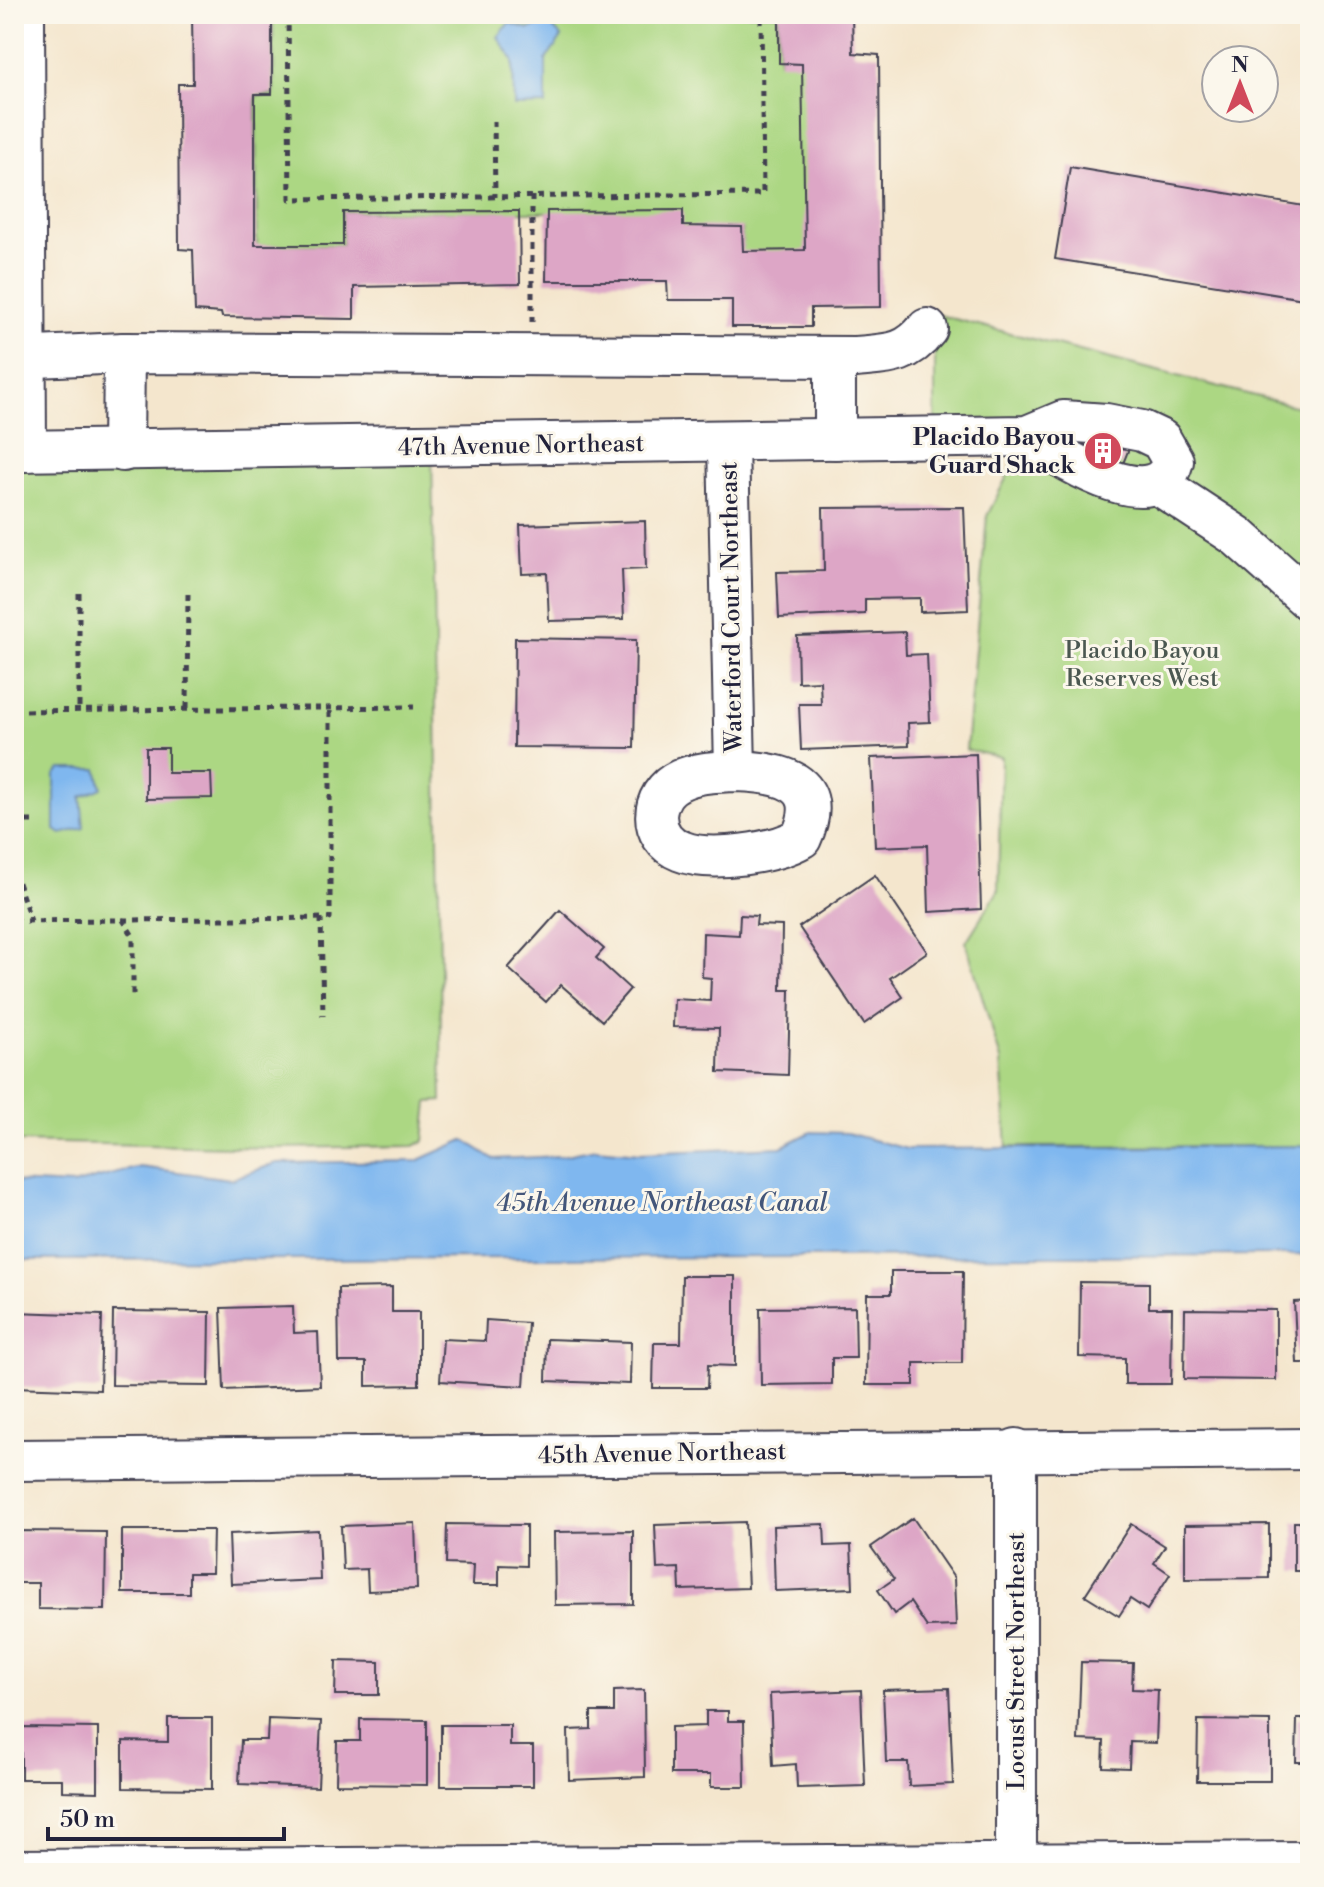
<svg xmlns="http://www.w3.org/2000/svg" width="1324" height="1887" viewBox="0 0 1324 1887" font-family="'Libre Bodoni',serif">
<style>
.green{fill:#acd783;stroke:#677c5f;stroke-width:2}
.water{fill:#7fb7ef;stroke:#506c95;stroke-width:2}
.building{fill:#dda6c6}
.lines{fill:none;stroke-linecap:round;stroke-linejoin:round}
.minor-casing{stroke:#423f51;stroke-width:44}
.path{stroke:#423f51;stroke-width:5;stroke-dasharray:6 6;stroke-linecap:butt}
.minor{stroke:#fff;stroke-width:40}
.labels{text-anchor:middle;stroke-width:6;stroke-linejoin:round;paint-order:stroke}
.poi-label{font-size:24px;font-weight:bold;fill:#22223b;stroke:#fbf7ec;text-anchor:end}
.street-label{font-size:24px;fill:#22223b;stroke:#fbf7ec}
.park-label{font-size:24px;fill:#4b5851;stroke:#fbf7ec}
.water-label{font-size:26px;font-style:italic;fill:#43567a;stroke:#fbf7ec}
</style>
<rect width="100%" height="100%" fill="#fbf7ec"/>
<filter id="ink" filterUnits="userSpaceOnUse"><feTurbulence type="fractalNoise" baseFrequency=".0125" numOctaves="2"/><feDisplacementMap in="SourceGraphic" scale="16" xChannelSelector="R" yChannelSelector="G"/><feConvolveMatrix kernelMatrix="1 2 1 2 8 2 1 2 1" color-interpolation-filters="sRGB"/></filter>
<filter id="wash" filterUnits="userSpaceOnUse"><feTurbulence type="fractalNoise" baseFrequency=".006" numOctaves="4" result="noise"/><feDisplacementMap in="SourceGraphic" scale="32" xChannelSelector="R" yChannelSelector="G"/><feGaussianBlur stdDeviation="1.8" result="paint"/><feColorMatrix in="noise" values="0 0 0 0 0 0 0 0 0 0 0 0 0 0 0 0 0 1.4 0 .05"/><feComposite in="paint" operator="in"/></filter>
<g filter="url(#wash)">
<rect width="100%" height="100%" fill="#f4e6cd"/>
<g class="green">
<polygon points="273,14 778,14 779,61 810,61 811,256 742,256 742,229 680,230 679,212 343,212 343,245 257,246 256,96 274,95"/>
<polygon points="935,314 1310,410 1310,1146 1007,1147 1001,1060 966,942 998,891 1001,757 966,750 987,516 1027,437 935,437"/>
<polygon points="432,447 442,1101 428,1102 424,1141 414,1146 276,1148 14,1142 14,451"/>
</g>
<g class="water">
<polygon points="509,23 529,29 548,23 562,37 546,60 546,105 514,106 513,60 498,37"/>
<polygon points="60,769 97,769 102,788 81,797 84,828 61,834 55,830 55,775"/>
<polygon points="811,1132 847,1133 907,1149 1310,1146 1310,1255 14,1260 14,1182 72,1185 140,1167 231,1179 277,1163 417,1161 464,1140 494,1159 561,1156 596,1149 640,1153 781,1147"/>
</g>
<g id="blocks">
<g class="building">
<polygon points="192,14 272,14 272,94 255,94 255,245 343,245 343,212 519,211 520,284 354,287 354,319 222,317 221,313 195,311 193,250 179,249 178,84 193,84"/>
<polygon points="779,14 852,14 853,53 879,55 881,307 811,308 811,327 732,327 732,300 668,300 667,281 546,281 547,211 683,210 683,226 742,227 743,251 805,250 802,64 779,63"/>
<polygon points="1070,167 1310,207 1310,300 1055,259"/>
<polygon points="1063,437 1130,446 1122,466"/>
<polygon points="964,507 968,610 920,612 920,598 865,599 865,614 779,618 777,572 824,571 823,508"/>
<polygon points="645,521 646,569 622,570 624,619 549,621 547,573 522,574 520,525"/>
<polygon points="905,632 906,655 927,654 930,722 908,723 909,746 801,750 799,704 821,704 820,681 798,682 797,636"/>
<polygon points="515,638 636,640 634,748 514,747"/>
<polygon points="146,748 168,748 168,773 211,773 212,798 146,799"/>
<polygon points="976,754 981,909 929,912 927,845 875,847 871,758"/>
<polygon points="875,875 927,952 890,978 903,997 864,1024 799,927"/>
<polygon points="560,910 604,949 596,958 630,989 602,1021 561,985 546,1002 508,968"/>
<polygon points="740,915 757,916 756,925 782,926 781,990 790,990 788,1075 718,1072 719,1028 673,1027 674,999 710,1001 711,978 702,977 703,933 739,935"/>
<polygon points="891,1271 963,1271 962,1363 914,1363 914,1385 866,1385 867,1294 891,1294"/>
<polygon points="682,1276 735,1276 735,1366 708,1365 707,1388 653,1388 654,1343 681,1343"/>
<polygon points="1080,1282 1149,1283 1149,1308 1172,1308 1171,1384 1125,1384 1125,1358 1079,1357"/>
<polygon points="392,1287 392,1312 419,1312 419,1385 366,1386 366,1362 339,1362 338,1288"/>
<polygon points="1310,1301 1310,1363 1297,1363 1294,1302"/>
<polygon points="293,1306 294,1333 318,1332 320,1386 224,1390 221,1308"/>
<polygon points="855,1307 856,1358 832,1358 832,1384 761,1385 760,1308"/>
<polygon points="1185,1309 1276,1310 1276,1380 1184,1379"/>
<polygon points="113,1311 210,1312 209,1386 112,1385"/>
<polygon points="14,1312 102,1315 100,1390 14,1387"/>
<polygon points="486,1320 528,1323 524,1386 440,1381 443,1339 485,1341"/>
<polygon points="547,1339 631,1342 630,1384 546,1381"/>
<polygon points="913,1518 954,1578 956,1626 927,1627 910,1602 894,1614 878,1590 894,1579 871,1547"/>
<polygon points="745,1522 748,1588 680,1590 679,1568 657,1569 655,1525"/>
<rect x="1294" y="1522" width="16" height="49"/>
<polygon points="415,1523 417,1589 368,1591 367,1569 343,1570 341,1526"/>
<polygon points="447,1524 526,1525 526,1566 499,1565 499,1585 472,1585 473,1565 446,1564"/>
<polygon points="824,1524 825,1546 851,1545 853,1588 775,1591 773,1526"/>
<polygon points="1131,1524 1165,1546 1154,1563 1170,1574 1147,1610 1130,1599 1119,1616 1085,1595"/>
<polygon points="1269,1524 1269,1578 1185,1579 1185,1525"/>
<polygon points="122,1530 213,1530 212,1573 189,1573 189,1593 122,1593"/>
<polygon points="318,1530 320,1580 231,1584 229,1534"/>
<polygon points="17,1531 106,1532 105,1610 38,1609 38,1583 16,1583"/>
<polygon points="633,1531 633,1604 555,1605 554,1532"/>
<polygon points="336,1661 379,1662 379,1695 335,1695"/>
<polygon points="1081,1662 1133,1663 1132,1689 1158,1690 1156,1743 1130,1742 1129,1768 1103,1767 1104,1741 1078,1740"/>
<polygon points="949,1688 953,1784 909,1786 908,1762 886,1762 883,1690"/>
<polygon points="644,1690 645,1777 569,1780 568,1730 591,1729 591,1712 614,1712 614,1691"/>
<polygon points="861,1690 865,1786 797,1788 796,1764 773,1766 770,1694"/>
<polygon points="706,1711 728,1711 728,1721 744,1721 745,1787 711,1787 711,1774 671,1774 671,1727 706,1726"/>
<polygon points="168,1718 212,1718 212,1789 123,1788 123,1741 168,1742"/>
<polygon points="268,1719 321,1721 318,1787 239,1784 241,1740 267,1740"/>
<polygon points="360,1719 427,1720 427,1785 336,1784 337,1741 360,1741"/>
<polygon points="1297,1719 1310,1719 1310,1762 1296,1762"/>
<polygon points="1198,1720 1270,1721 1270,1781 1197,1781"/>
<polygon points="441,1725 510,1725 510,1746 533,1746 533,1786 441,1786"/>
<polygon points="21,1727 98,1728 98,1792 62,1791 62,1779 21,1779"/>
</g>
</g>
</g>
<g filter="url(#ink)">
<use href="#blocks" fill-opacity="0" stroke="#423f51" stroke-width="2"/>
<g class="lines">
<g class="minor-casing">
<g id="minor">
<polyline points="24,14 26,451"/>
<polyline points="835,357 835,439"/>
<path d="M14,358L124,353L855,357C887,354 906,356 927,329"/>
<polyline points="728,442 735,771"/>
<path d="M14,451L1027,436L1063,421L1106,424L1142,431L1161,440L1173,461C1157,522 1058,455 1027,436"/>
<polyline points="123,451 124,353"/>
<polyline points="1158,484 1237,536 1310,601"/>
<path d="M735,771C779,772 828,780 801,838C775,853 710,863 681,851C647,838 649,794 680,780C697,772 716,772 735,771Z"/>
<polyline points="1016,1449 1016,1873"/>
<polyline points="14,1460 1310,1449"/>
<polyline points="14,1870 1310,1862"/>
</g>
</g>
<g class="path">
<polyline points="288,14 290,199 763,194 761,14"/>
<polyline points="494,121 495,197"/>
<polyline points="532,196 532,323"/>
<polyline points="79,593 79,710"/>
<polyline points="187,708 188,594"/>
<polyline points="14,711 414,707"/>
<polyline points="14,731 14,739"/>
<polyline points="14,821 36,821"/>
<polyline points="14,871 31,921"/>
<polyline points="321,918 323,1016"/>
<polyline points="123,920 330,918 330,709"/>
<polyline points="14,921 123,920 133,936 133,997"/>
</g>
<use href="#minor" class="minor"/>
</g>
</g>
<defs>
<g id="building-disc" transform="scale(2)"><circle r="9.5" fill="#d1495b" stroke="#fbf7ec"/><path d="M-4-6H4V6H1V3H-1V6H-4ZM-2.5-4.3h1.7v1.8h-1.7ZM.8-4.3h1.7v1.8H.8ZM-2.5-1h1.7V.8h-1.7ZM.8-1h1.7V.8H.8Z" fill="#fff"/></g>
</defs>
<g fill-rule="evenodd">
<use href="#building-disc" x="1103" y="451"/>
</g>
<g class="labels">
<g class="poi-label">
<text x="1075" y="445">Placido Bayou<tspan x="1075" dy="28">Guard Shack</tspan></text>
</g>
<g class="street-label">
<text transform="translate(521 445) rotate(-1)" y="8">47th Avenue Northeast</text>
<text transform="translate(731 607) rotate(-91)" y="8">Waterford Court Northeast</text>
<text transform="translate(662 1453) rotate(-1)" y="8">45th Avenue Northeast</text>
<text transform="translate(1016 1661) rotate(-90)" y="8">Locust Street Northeast</text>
</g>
<g class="park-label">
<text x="1142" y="658">Placido Bayou<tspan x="1142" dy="28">Reserves West</tspan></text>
</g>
<g class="water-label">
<text x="662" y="1211">45th Avenue Northeast Canal</text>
</g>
</g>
<rect width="1324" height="1887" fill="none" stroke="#fbf7ec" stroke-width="48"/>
<g transform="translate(1240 84)"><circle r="38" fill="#fbf7ec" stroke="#a4a2a5" stroke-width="2"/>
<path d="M0-6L14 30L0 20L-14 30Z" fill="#d1495b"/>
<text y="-12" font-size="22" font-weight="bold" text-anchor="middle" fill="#22223b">N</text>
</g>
<path d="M48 1827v12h236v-12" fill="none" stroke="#22223b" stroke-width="4"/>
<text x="60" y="1827" font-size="24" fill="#22223b" stroke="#fbf7ec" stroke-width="6" paint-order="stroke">50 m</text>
</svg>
